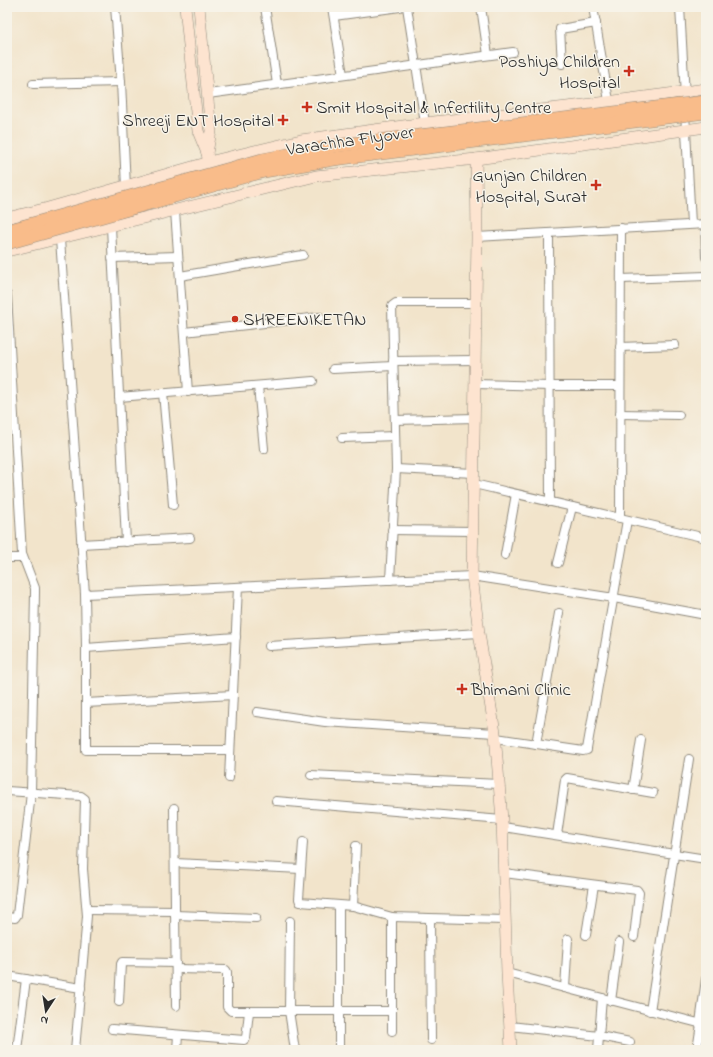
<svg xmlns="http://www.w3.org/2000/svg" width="713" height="1057" viewBox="0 0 713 1057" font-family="'Indie Flower',sans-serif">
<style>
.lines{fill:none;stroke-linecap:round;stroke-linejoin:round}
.street-casing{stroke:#8e887b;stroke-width:10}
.secondary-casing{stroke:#8e887b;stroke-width:12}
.street{stroke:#fff;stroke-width:8}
.secondary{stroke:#fde4d0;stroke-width:11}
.primary-bridge-casing{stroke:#8e887b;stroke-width:14;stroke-linecap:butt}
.primary-bridge{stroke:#f9bc8a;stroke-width:13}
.poi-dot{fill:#c8321e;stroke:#f7f3e8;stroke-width:1.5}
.labels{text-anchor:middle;stroke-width:3;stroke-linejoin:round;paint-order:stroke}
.poi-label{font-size:18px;fill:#2b2b2b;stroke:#f7f3e8;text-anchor:end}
.street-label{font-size:18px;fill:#2b2b2b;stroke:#f7f3e8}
</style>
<rect width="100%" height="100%" fill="#f7f3e8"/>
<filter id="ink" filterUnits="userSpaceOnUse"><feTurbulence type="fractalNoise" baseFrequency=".025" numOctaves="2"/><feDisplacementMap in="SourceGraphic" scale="8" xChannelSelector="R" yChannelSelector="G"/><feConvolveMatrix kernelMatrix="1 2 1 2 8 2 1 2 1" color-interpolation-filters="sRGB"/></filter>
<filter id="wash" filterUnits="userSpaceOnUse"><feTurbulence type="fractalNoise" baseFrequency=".012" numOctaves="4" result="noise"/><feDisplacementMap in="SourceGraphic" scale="16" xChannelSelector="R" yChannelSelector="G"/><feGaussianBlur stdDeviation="0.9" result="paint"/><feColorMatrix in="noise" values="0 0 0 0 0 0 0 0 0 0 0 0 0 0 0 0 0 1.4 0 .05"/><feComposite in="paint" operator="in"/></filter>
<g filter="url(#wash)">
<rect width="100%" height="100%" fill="#f2e4cb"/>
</g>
<g filter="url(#ink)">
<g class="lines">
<g class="street-casing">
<g id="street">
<polyline points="115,7 121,82 126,187"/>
<polyline points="265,7 277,84"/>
<polyline points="332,7 343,75"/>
<polyline points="407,7 425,123"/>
<polyline points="481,7 488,55"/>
<polyline points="593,7 609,101"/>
<polyline points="680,7 685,96"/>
<polyline points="334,16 400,7"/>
<polyline points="562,64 560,29 596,23"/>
<polyline points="33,84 121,82"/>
<polyline points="208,94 513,52"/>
<polyline points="685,112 691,224"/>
<polyline points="175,211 188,392"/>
<polyline points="705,224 706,257"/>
<polyline points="111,226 126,542"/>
<polyline points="549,234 550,502"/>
<polyline points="477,237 706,224"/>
<polyline points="60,239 85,594 86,648 86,750 230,750"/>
<polyline points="112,258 178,256"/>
<polyline points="180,276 303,255"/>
<polyline points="621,279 706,276"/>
<polyline points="7,295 22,554 35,588 35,593 31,793 17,915 15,918 7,917"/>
<polyline points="184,332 320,317"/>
<polyline points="620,347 675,345"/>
<polyline points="393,361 475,360"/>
<polyline points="333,369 393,366"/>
<polyline points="475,384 550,386 620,386"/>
<polyline points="258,386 264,449"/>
<polyline points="163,393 173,505"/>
<polyline points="119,397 313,381"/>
<polyline points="620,414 679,415"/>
<polyline points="395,420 475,418"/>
<polyline points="342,438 395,436"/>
<polyline points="396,469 474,473"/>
<polyline points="474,484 706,538"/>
<polyline points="620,518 621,228"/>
<polyline points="392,530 472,531"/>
<polyline points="81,544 190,538"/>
<polyline points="505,555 516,494"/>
<polyline points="7,558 23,558"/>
<polyline points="558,563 572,507"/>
<polyline points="390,580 396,469 392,306 396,303 476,303"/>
<polyline points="85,594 472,576 614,598 706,615"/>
<polyline points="269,646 479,633"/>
<polyline points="86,648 236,637"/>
<polyline points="86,703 233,695"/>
<polyline points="257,712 325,722 495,733"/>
<polyline points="496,738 583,751 587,750 587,749 627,520"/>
<polyline points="536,744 559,613"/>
<polyline points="311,775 499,784"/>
<polyline points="229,778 238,587"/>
<polyline points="633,790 641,740"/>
<polyline points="7,791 81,796 85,799 83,869 87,916 75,1050"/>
<polyline points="276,801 502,820"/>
<polyline points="174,808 176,1006"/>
<polyline points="503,827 706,859"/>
<polyline points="557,835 565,780 567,778 653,793"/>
<polyline points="303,842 299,899 300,902 353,906 392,917 505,920"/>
<polyline points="175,863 301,869"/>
<polyline points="504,873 637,890 639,893 634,937"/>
<polyline points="339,906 339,1050"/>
<polyline points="353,906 356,846"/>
<polyline points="87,910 175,911"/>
<polyline points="175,915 256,918"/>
<polyline points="430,919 431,1040"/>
<polyline points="290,921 289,1011 295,1050"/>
<polyline points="586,935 594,885"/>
<polyline points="176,969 226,970 227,972 227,1007 231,1011 392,1011"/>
<polyline points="507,973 706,1025"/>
<polyline points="7,976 81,988"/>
<polyline points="565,988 568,939"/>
<polyline points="611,1001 619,942"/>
<polyline points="119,1002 121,964 122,962 176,963"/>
<polyline points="650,1011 689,759"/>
<polyline points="700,1023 706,979"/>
<polyline points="510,1026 599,1036 630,1042"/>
<polyline points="112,1029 244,1040 246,1038 249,1012"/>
<polyline points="392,1031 392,917"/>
<polyline points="17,1050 26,979"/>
<polyline points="177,1050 178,1035"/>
<polyline points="598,1050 602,998"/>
<polyline points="697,1050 701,1024"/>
</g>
</g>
<g class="secondary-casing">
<g id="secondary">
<polyline points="185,7 198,131 207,153 210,170"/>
<polyline points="199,7 211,131 207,153"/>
<polyline points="476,159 477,237 472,576 479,633 495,733 502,820 507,973 511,1050"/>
<polyline points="7,218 48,208 217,160 301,140 425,123 584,105 706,89"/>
<polyline points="7,251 316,176 476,159 706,127"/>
</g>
</g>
<use href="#street" class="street"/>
<use href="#secondary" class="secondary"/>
<g class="primary-bridge-casing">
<g id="primary-bridge">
<polyline points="7,231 262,160 334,146 706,102"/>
<polyline points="7,243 264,171 334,159 706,112"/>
</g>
</g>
<use href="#primary-bridge" class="primary-bridge"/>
</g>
</g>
<g class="poi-dot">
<path d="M627 65h4v4h4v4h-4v4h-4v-4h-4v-4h4z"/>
<path d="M305 101h4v4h4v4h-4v4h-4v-4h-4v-4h4z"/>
<path d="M281 114h4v4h4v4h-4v4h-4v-4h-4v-4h4z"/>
<path d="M594 179h4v4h4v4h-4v4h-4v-4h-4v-4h4z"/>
<circle cx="235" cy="319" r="4"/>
<path d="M460 683h4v4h4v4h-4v4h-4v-4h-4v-4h4z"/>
</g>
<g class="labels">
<g class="poi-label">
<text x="620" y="67">Poshiya Children<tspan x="620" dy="21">Hospital</tspan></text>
<text x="316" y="113" text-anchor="start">Smit Hospital &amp; Infertility Centre</text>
<text x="274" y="126">Shreeji ENT Hospital</text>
<text x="587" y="181">Gunjan Children<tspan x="587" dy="21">Hospital, Surat</tspan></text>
<text x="243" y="325" text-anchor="start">SHREENIKETAN</text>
<text x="471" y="695" text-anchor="start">Bhimani Clinic</text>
</g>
<g class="street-label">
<text transform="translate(350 140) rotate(-8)" y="6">Varachha Flyover</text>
</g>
</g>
<rect width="713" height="1057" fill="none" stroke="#f7f3e8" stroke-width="24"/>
<g transform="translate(46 1011) rotate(192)" stroke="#f7f3e8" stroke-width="3" paint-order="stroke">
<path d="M0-3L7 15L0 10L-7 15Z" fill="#2b2b2b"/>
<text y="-6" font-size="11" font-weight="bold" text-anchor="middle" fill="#2b2b2b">N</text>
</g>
</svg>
